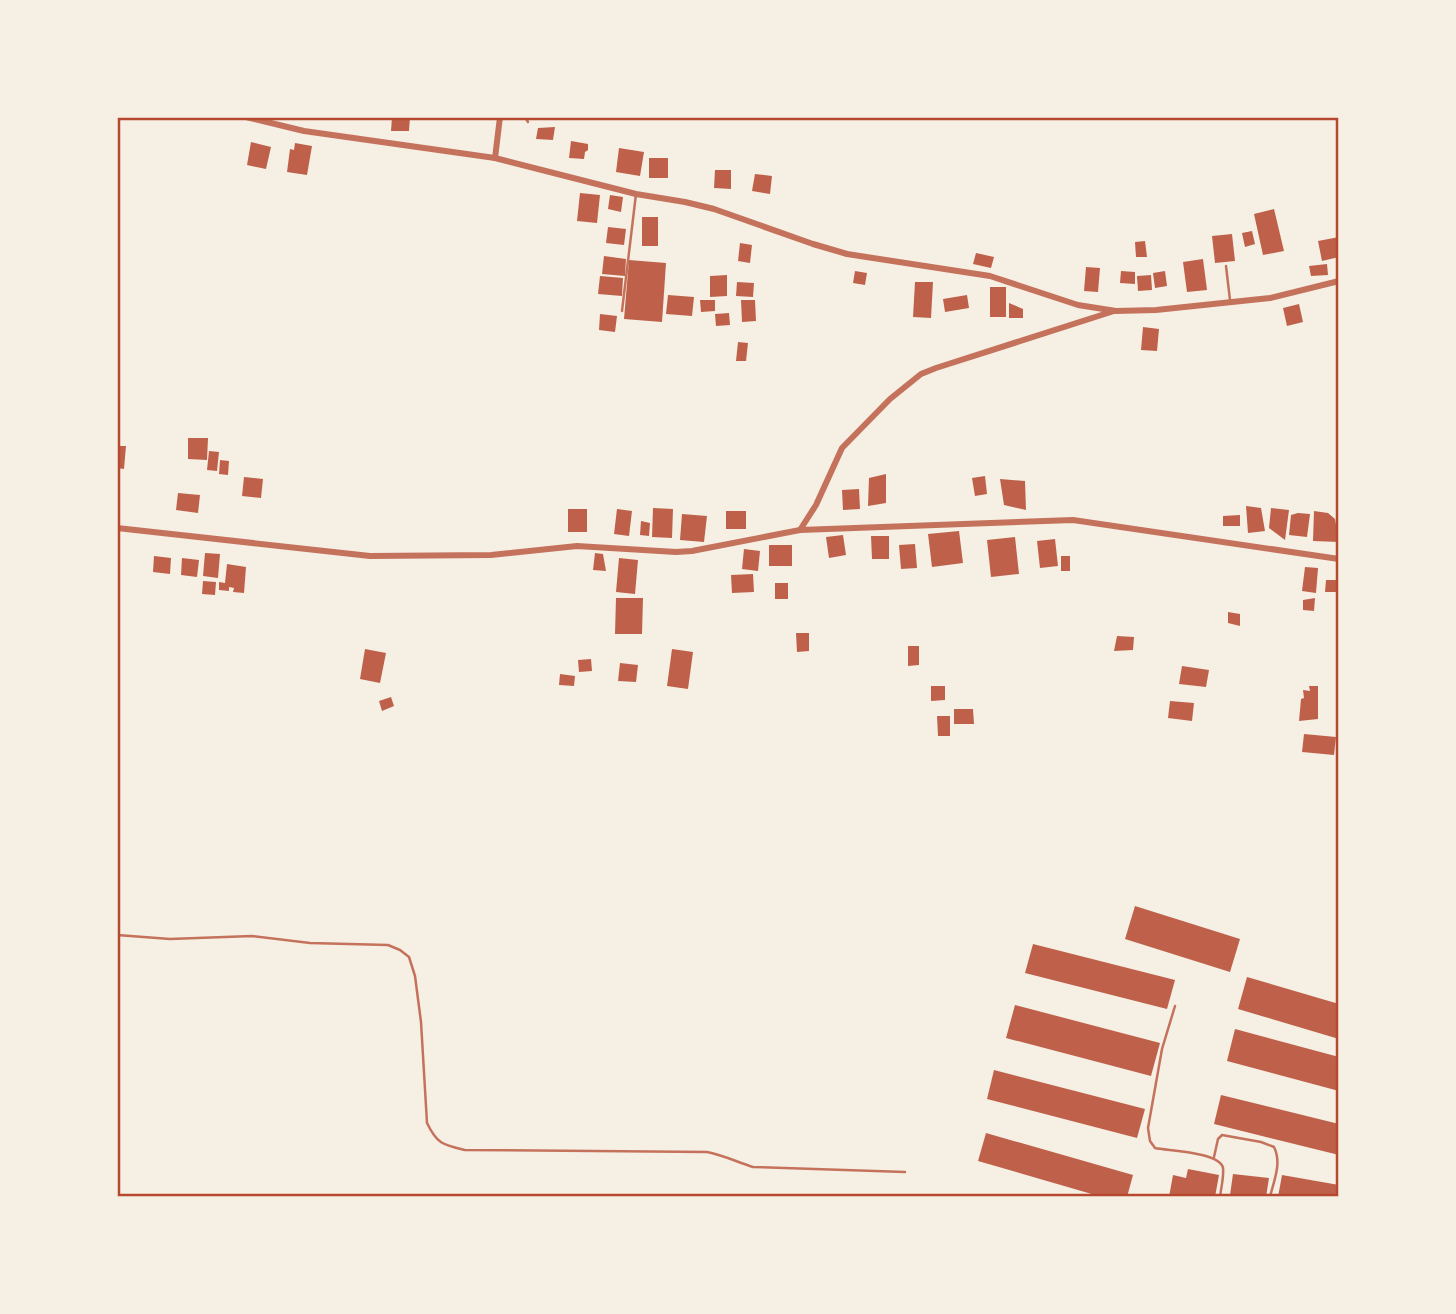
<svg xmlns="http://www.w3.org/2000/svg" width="1456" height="1314" viewBox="0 0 1456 1314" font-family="'PT Sans',sans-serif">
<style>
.building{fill:#bf614a}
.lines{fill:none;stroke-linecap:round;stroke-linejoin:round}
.service{stroke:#c5725c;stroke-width:2.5}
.minor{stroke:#c5725c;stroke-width:6}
.neatline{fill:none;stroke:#b5482f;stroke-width:2.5}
</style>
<rect width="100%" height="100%" fill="#f6efe4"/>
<g class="building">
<polygon points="392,117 410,117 409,131 391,131"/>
<polygon points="555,127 553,140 536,139 538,128"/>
<polygon points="571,141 588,144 588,150 585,152 584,159 569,158"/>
<polygon points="251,142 271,147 266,169 247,165"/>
<polygon points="295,143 312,146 307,175 287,172 290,149 294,150"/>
<polygon points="619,148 644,152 640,176 616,172"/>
<rect x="649" y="158" width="19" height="20"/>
<polygon points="715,170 731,170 731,189 714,188"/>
<polygon points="755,174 772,176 770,194 752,191"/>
<polygon points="580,193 600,195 597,223 577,221"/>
<polygon points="610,195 623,197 621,212 608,209"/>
<polygon points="1274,209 1284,251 1263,255 1254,214"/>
<rect x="642" y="217" width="16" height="29"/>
<polygon points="608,227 626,229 624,245 606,243"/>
<polygon points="1252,231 1255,244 1245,247 1242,233"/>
<polygon points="1232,234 1235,261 1215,263 1212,236"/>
<polygon points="1339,237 1339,257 1322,261 1318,241"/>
<polygon points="1145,241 1147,257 1136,257 1135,242"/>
<polygon points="740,243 752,245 750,263 738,261"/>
<polygon points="976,253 994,257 991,268 973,264"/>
<polygon points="604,256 626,259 625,276 602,274"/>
<polygon points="1203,259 1207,290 1187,292 1183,262"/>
<polygon points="629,260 666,263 662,322 624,319"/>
<polygon points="1327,264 1328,275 1311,276 1309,266"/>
<polygon points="1086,267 1100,268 1098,292 1084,291"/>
<polygon points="855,271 867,273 865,285 853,283"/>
<polygon points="1121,271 1135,272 1135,284 1120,283"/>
<polygon points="1165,271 1167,286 1155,288 1153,273"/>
<polygon points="727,275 727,296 710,297 710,276"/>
<polygon points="1151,275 1152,290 1138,291 1137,276"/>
<polygon points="600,276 623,278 622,296 598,294"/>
<polygon points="737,282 754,283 753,297 736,296"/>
<polygon points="915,282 933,282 931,318 913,317"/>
<rect x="990" y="287" width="16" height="30"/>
<polygon points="668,295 694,297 692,316 666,314"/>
<polygon points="967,295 969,308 945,312 943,299"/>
<polygon points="700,300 715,300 715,311 701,312"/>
<polygon points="741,300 755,300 756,321 742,322"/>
<polygon points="1009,303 1023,309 1023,318 1009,318"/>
<polygon points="1299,304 1303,322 1287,326 1283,308"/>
<polygon points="729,313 730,325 716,326 715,314"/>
<polygon points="600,314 617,316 615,332 599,330"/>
<polygon points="1143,327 1159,329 1157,351 1141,350"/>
<polygon points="738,342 748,343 746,361 736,361"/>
<polygon points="188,438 208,438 207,460 188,459"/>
<polygon points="117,446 126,446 124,469 117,468"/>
<polygon points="209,451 219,452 217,471 207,470"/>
<polygon points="220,460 229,461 228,475 219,474"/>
<polygon points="886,474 886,503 868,506 869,478"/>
<polygon points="985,476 987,494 975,496 972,478"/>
<polygon points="244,477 263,479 261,498 242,496"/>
<polygon points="1000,479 1025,481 1026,510 1004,505"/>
<polygon points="859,489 860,509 843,510 842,490"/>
<polygon points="178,493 200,495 198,513 176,510"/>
<polygon points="1246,506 1261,508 1265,531 1248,533"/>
<polygon points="653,508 673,509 672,538 652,537"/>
<polygon points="1271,508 1289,510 1285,540 1269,528"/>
<rect x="568" y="509" width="19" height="23"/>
<polygon points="617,509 632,511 629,536 614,534"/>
<rect x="726" y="511" width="20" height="18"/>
<polygon points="1314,511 1328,513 1335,519 1339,542 1313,541"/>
<polygon points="1298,513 1310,514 1307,537 1289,535 1291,515"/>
<polygon points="682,514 707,516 704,542 680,540"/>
<polygon points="1240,515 1240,526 1223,526 1223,516"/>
<polygon points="641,521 650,523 649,536 640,535"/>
<polygon points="959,531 963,563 932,567 928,534"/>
<polygon points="843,535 846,555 829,558 826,537"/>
<polygon points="871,536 889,536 889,559 872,559"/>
<polygon points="1015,537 1019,574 991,577 987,540"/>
<polygon points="1055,539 1058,566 1040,568 1037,541"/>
<polygon points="915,544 917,568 901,569 899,545"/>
<rect x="769" y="545" width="23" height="21"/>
<polygon points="744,549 760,551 758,571 742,569"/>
<polygon points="205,553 220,554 218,578 203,576"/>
<polygon points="595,553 603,554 606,571 593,570"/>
<polygon points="154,556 171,558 170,574 153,572"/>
<rect x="1061" y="556" width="9" height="15"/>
<polygon points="182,558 199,560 197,577 181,575"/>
<polygon points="619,558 638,560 635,594 616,592"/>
<polygon points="227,564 246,567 244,593 233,592 234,588 229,587 229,591 219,590 219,582 225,583"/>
<polygon points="1305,567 1318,568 1316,593 1302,591"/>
<polygon points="753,574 754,592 732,593 731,575"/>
<polygon points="1326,580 1338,580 1338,592 1325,592"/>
<polygon points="203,581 216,582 215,595 202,594"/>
<rect x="775" y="583" width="13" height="16"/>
<polygon points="616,598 643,598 642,634 615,634"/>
<polygon points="1315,598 1314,611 1303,610 1303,600"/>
<polygon points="1228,612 1240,614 1240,626 1228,623"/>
<polygon points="796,633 809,633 809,651 797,652"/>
<polygon points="1117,636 1134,637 1133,650 1114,651"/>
<polygon points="908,646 919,646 919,665 908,666"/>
<polygon points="365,649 386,653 380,683 360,679"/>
<polygon points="672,649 693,652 688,689 667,686"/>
<polygon points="591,659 592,671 579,672 578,660"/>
<polygon points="620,663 638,665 636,682 618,681"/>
<polygon points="1182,666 1209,670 1206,687 1179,684"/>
<polygon points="560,674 575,676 574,686 559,685"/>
<polygon points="931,686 945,686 945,700 931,701"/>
<polygon points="1309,686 1318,686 1318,719 1299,721 1301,699 1304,698 1303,690 1310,691"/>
<polygon points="391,697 394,706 382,711 379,701"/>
<polygon points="1170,701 1194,703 1192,721 1168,718"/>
<polygon points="954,709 973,709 974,724 954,724"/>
<polygon points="937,716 950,716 950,736 938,736"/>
<polygon points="1304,734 1336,737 1334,755 1302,752"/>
<polygon points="1135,906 1240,939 1230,972 1125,939"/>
<polygon points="1033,944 1175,980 1167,1009 1025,973"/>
<polygon points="1247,977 1339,1004 1339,1039 1238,1009"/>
<polygon points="1015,1005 1160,1043 1151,1076 1006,1038"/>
<polygon points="1235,1029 1339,1057 1339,1091 1227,1061"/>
<polygon points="994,1070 1145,1109 1137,1138 987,1099"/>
<polygon points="1221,1095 1339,1124 1339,1155 1214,1124"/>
<polygon points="986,1133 1133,1175 1127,1197 1102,1197 978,1161"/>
<polygon points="1188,1169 1219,1175 1215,1197 1169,1197 1173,1175 1186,1178"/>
<polygon points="1233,1174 1269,1178 1266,1197 1230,1195"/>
<polygon points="1282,1175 1339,1185 1339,1197 1278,1197"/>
</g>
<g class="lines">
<g class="service">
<polyline points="525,117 528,122"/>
<polyline points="1226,266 1230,300"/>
<polyline points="622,311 636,194"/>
<path d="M117,935L170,939L252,936L310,943L388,945L400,950L409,957L415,976L421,1022L427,1123C437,1144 443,1145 465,1150L707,1152C723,1155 737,1162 753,1167L905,1172"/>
<path d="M1175,1006L1162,1049L1148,1128L1150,1141L1155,1148C1169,1151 1220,1152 1223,1168C1224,1177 1221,1188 1220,1197"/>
<path d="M1214,1157L1218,1139L1222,1135L1261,1142L1274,1147C1282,1163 1274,1180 1270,1197"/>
</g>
<g class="minor">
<polyline points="246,117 304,131 495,158 636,194 685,202 714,209 813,244 847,254 990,276 1078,305 1116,311 1156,310 1270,298 1339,281"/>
<polyline points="495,158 500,117"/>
<polyline points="117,528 370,556 491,555 577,546 676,552 692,551 800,530 1073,520 1339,559"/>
<polyline points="800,530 816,505 842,448 890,399 921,374 936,368 1114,311"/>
</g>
</g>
<rect width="1456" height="1314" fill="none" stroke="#f6efe4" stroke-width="238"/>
<rect x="119" y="119" width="1218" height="1076" class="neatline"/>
</svg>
